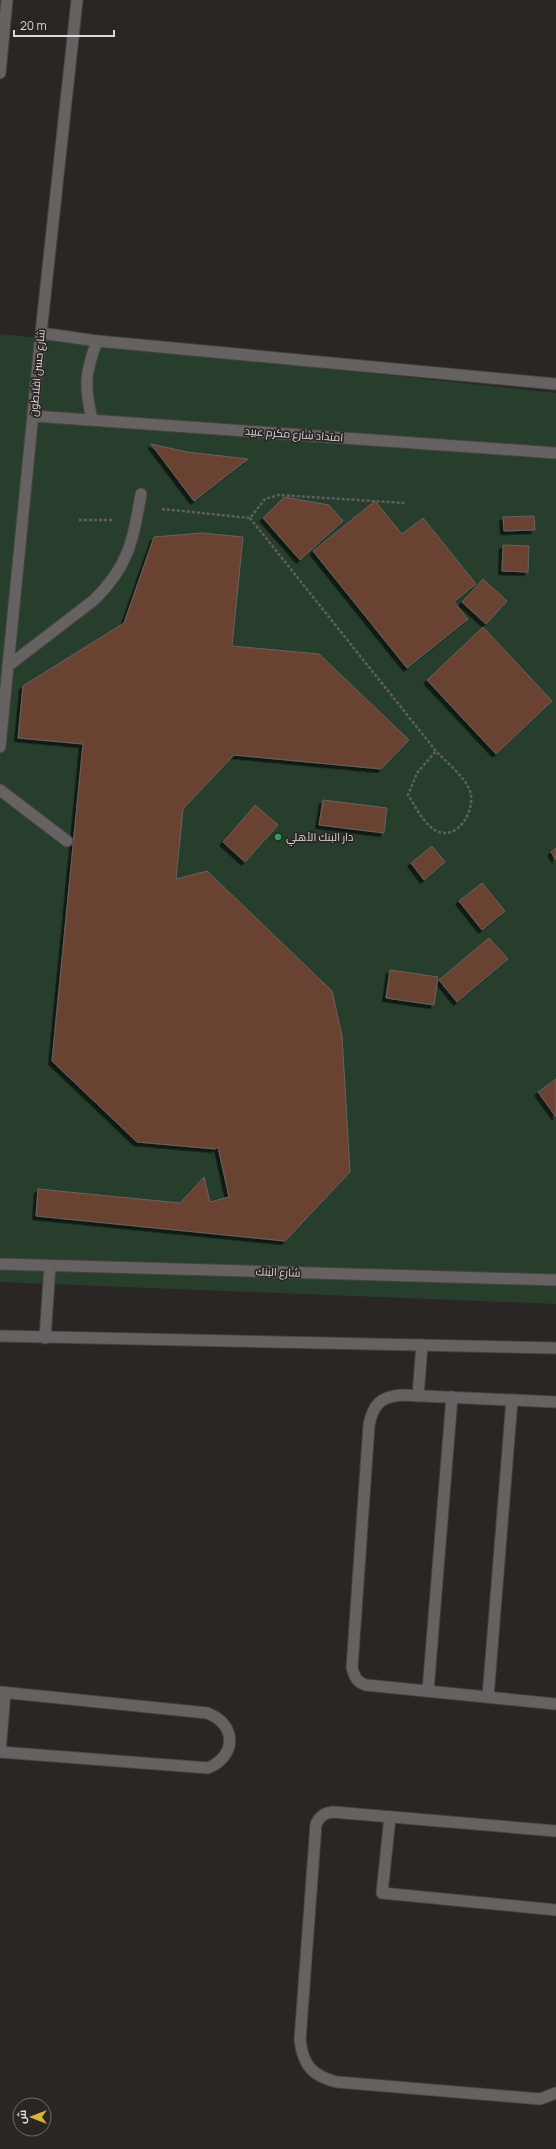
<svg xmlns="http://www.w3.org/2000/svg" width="556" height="2149" viewBox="0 0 556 2149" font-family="Manrope,Cairo,sans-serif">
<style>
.pitch{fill:#283e2d}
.building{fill:#6b4232;stroke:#666261;filter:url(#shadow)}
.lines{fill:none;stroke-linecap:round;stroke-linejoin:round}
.service-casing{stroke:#464443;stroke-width:13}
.tertiary-casing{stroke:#464443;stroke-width:13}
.path{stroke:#615e5c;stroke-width:2.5;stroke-dasharray:3 2;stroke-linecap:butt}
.service{stroke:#666261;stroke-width:11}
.tertiary{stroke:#666261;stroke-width:11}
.leisure-dot{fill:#2e9e5b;stroke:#292624;stroke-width:1.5}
.labels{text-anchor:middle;stroke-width:3.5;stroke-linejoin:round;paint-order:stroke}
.street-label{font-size:11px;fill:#dbd9d8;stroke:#292624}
.poi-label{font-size:11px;fill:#dbd9d8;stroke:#292624;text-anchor:start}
</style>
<defs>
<filter id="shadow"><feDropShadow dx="-3.5" dy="3.5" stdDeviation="0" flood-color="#0009"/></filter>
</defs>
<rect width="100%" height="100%" fill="#292624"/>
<polygon class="pitch" points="0,334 556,393 556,1304 0,1282"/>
<g class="building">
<polygon points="151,444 187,452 248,459 194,501"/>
<polygon points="284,497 329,505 343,521 300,560 263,518"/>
<polygon points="375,501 402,534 423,518 476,584 454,602 468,619 407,668 313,551"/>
<polygon points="534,516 535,530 504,531 503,517"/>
<polygon points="202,533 243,537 232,646 319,654 409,740 381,769 234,755 183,809 176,879 207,871 332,991 342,1036 350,1172 285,1241 36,1216 38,1189 180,1203 204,1177 210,1202 229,1197 218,1147 215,1149 137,1142 52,1061 83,744 18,738 23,686 124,623 154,537"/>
<polygon points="503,545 529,546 528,572 502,571"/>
<polygon points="483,579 507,601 486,624 462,602"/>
<polygon points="483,627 552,701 496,754 427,680"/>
<polygon points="323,800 387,808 384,833 319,825"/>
<polygon points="255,805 278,825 245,862 223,842"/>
<polygon points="432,846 445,862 424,880 411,863"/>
<polygon points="556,848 556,860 551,852"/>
<polygon points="482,883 505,911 482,930 459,901"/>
<polygon points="489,938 508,959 457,1002 439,980"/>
<polygon points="390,970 438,977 434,1005 386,998"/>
<polygon points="556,1079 556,1117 538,1092"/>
</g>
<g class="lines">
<g class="service-casing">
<g id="service">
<path d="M8,666L94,600C129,566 133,540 141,494"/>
<polyline points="0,790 67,841"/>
<polyline points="418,1396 422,1345"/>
<path d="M556,1402L401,1395C380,1397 373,1405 369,1425L352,1668C355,1678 357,1682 366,1685L556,1704"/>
<polyline points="428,1691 452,1397"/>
<path d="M0,1692L207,1713C237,1724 237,1756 208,1768L0,1752"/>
<polyline points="488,1697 512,1400"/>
<polyline points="0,1752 5,1693"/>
<polyline points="390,1817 382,1893 556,1910"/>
<path d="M556,1831L333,1812C324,1813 320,1816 316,1824L300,2040C303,2065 312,2076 337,2082L540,2099L556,2093"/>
</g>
</g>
<g class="tertiary-casing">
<g id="tertiary">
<polyline points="0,73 7,0"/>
<polyline points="41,333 97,341 556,384"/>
<polyline points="33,416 556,453"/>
<path d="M92,419C84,386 85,373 97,341"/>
<polyline points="0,747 41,333 77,0"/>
<polyline points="0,1264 556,1280"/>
<polyline points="0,1336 556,1348"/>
<polyline points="45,1338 50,1266"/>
</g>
</g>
<g class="path">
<polyline points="162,509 250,518 265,499 279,495 405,503"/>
<path d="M250,518L436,751C445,761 466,778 470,791C476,808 460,839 439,832C425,827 416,807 408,795L417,773L436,751"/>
<polyline points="79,520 114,520"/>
</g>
<use href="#service" class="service"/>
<use href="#tertiary" class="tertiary"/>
</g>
<circle class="leisure-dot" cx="278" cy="837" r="4"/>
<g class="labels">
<g class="street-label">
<text transform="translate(37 373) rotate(-85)" y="4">شارع حسن افلاطون</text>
<text transform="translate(294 434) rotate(4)" y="4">امتداد شارع مكرم عبيد</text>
<text transform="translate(278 1272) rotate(2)" y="4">شارع البنك</text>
</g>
<g class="poi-label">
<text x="286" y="841">دار البنك الأهلي</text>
</g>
</g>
<g transform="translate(32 2117) rotate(270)"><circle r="19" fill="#292624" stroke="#706e6c"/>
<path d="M0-3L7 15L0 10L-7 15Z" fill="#d9b334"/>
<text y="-6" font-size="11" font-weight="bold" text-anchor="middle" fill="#dbd9d8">ش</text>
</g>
<path d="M14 30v6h100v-6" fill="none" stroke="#dbd9d8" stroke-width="2"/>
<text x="20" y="30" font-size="12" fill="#dbd9d8" stroke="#292624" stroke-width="3" paint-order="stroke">20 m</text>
</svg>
